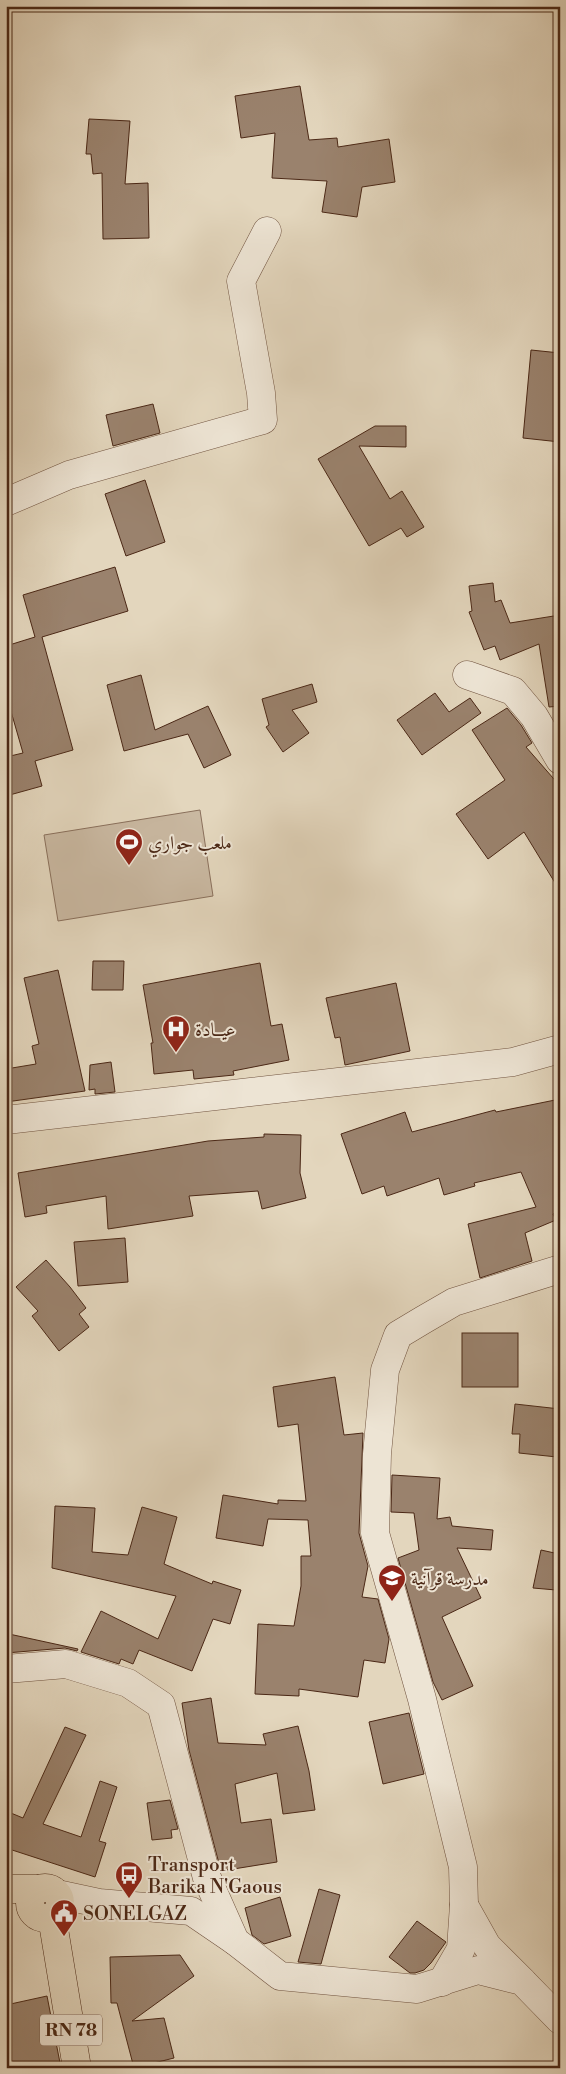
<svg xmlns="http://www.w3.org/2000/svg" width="566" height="2074" viewBox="0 0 566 2074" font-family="'Libre Bodoni',Amiri,serif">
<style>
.green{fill:#c9b8a1;stroke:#8a705c}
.building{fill:#9a826d;stroke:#4b2816}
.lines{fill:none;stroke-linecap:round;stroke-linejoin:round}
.minor-casing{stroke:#715440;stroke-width:29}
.major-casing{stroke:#4b2816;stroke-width:29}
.minor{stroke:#ede4d4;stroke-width:28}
.major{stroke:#e3d6bd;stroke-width:28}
.labels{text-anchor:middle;stroke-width:4;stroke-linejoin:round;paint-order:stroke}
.shield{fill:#ede4d4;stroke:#7c604f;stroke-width:1}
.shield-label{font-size:18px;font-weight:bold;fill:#4b2816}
.poi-label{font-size:19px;fill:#4b2816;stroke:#ede4d4;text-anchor:start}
</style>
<rect width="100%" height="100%" fill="#e3d6bd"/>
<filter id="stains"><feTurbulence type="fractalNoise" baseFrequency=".004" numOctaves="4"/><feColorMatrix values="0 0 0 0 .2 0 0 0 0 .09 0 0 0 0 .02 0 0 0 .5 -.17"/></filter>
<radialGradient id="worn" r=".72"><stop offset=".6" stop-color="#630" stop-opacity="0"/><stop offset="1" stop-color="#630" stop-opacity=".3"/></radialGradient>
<polygon class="green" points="200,810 213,896 58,921 44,835"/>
<g class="building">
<polygon points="300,86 309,140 337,138 338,147 389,139 395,182 362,187 357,217 322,212 327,181 272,178 275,133 241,138 235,96"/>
<polygon points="89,119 130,121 125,184 148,183 149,238 103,239 102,173 93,174 91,154 86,154"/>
<polygon points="531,350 560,353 560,442 523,438"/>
<polygon points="153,404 160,433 113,446 106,415"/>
<polygon points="375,426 406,426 406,447 359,446 390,499 402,491 424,527 407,537 401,528 369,546 318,459"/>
<polygon points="145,480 165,542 126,556 105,494"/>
<polygon points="115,567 128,611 42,637 73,750 35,761 42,786 6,796 6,757 23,753 6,694 6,646 35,637 23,595"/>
<polygon points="493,583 495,602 501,600 510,623 560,615 560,706 549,707 539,644 500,660 495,646 484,650 469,612 472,611 469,586"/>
<polygon points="141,675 155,730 208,706 231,755 204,768 188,734 124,751 107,685"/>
<polygon points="312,684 317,702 292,710 309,733 283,752 266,727 269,725 262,699"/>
<polygon points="435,693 449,712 470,698 481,713 422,755 397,720"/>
<polygon points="507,708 521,725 532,743 526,747 560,786 560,891 524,832 488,859 456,814 505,780 472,730"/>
<polygon points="93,961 124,961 123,990 92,990"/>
<polygon points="260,963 271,1026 282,1024 289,1060 233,1071 234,1075 194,1079 193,1070 154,1074 151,1043 153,1043 143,985"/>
<polygon points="58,970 85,1091 6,1102 6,1069 36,1064 32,1046 39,1044 24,978"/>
<polygon points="396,983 410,1051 345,1065 340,1037 335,1038 326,998"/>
<polygon points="111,1062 115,1092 95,1094 95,1089 89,1090 90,1065"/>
<polygon points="560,1099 560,1210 553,1214 556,1220 525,1233 532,1261 480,1278 468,1224 536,1207 521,1172 474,1183 475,1186 444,1195 439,1178 387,1196 384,1186 362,1194 341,1134 405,1112 412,1132 495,1110 496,1112"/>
<polygon points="264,1134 301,1135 300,1173 306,1198 262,1209 258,1191 189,1196 193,1216 108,1229 106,1196 46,1206 47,1213 25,1217 18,1173 208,1141 264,1137"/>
<polygon points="125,1238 128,1282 78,1286 74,1242"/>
<polygon points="46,1260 70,1287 86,1308 79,1314 89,1327 59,1351 32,1316 38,1311 16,1287"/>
<rect x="462" y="1333" width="56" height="54"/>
<polygon points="335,1377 344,1435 363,1433 359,1533 368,1566 362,1597 378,1599 389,1639 385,1663 364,1660 358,1697 299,1689 299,1696 255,1694 258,1624 294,1626 301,1586 301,1556 311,1556 308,1520 268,1519 263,1546 216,1538 223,1495 278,1504 278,1500 306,1501 298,1424 278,1427 273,1387"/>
<polygon points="515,1404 560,1409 557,1457 519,1453 520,1434 512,1434"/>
<polygon points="392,1475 440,1478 437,1519 450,1517 452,1526 493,1530 491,1550 457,1548 481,1598 442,1617 473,1686 442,1700 433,1682 398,1558 419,1550 414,1513 391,1512"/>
<polygon points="55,1506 95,1508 92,1552 128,1555 142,1507 177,1517 164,1564 212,1584 213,1581 241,1590 230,1624 213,1619 192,1671 139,1650 133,1664 121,1659 119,1664 81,1652 101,1611 158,1639 176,1596 52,1568"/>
<polygon points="541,1550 559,1554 556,1590 533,1588"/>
<polygon points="9,1634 78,1649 77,1651 65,1648 6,1653"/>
<polygon points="211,1698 218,1743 266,1745 263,1734 298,1726 309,1771 315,1810 283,1814 277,1773 235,1784 241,1823 271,1819 277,1862 221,1871 189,1750 182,1703"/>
<polygon points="409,1713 424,1774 383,1784 369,1722"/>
<polygon points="65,1727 86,1735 43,1824 81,1837 100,1781 117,1787 99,1841 106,1843 95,1877 6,1848 6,1811 23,1818"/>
<polygon points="170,1800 178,1829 171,1830 172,1838 152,1840 147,1803"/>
<polygon points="319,1889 340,1895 321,1964 298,1962"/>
<polygon points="280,1897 291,1936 264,1944 252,1935 245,1908"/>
<polygon points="417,1921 446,1942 431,1963 424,1970 415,1973 410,1973 389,1957"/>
<polygon points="180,1955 194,1976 132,2021 164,2018 174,2058 134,2068 117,2003 111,2003 110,1957"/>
<polygon points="47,1996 61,2068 6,2068 6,2005"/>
</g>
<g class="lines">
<g class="minor-casing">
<g id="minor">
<polyline points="6,502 69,475 263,420 261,393 241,281 267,231"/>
<polyline points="467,675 513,691 534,716 560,760"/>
<polyline points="6,1120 513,1062 560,1049"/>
<polyline points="6,1669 66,1664 128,1683 161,1705 207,1878 235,1941 280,1976 417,1989 478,1970 522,1981 560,2020"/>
<polyline points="57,1894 99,1903 191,1911 235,1941"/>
<polyline points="464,1905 487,1946 522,1981"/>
<polyline points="442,1982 461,1949 464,1905 463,1867 422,1699 375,1533 377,1454 385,1370 398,1335 423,1320 454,1302 560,1269"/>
</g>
</g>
<g class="major-casing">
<g id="major">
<circle cx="45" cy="1903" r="15"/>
<polyline points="6,1889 40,1889"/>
<polyline points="52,1917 77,2068"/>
</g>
</g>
<use href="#minor" class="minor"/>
<use href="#major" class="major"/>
</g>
<defs>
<g id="stadium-pin" transform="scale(1.4375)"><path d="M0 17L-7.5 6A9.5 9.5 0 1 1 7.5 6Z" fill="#8f2418" stroke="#ede4d4"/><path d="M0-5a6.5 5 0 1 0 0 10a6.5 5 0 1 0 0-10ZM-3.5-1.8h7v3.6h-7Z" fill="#fff"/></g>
<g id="hospital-pin" transform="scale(1.4375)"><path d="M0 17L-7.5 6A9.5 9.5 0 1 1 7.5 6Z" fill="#8f2418" stroke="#ede4d4"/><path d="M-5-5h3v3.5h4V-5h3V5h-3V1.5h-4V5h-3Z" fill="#fff"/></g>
<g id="school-pin" transform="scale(1.4375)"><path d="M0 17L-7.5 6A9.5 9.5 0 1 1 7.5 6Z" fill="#8f2418" stroke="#ede4d4"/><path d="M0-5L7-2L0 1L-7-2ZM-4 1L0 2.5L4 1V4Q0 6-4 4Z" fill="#fff"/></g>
<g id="bus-pin" transform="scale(1.4375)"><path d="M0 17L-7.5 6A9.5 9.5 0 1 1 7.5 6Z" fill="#8f2418" stroke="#ede4d4"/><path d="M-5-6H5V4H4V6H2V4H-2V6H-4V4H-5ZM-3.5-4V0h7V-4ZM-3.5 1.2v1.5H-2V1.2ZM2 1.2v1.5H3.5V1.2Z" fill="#fff"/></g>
<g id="civic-pin" transform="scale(1.4375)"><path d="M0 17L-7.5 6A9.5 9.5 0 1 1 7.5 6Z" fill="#8f2418" stroke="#ede4d4"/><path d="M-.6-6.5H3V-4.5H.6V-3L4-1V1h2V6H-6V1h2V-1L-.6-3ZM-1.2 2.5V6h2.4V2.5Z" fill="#fff"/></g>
</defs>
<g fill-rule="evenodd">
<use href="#stadium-pin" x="129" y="842"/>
<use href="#hospital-pin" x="176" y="1029"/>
<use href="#school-pin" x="392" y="1578"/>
<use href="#bus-pin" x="129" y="1875"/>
<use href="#civic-pin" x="64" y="1913"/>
</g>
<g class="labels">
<rect class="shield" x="40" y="2014.5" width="62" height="31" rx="4"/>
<g class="shield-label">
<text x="71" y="2036">RN 78</text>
</g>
<g class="poi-label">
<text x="148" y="849">ملعب جواري</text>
<text x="195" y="1036">عيــادة</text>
<text x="411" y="1585">مدرسة قرآنية</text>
<text x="148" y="1871">Transport<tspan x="148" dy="22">Barika N'Gaous</tspan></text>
<text x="83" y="1920">SONELGAZ</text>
</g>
</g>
<rect width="566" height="2074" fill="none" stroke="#e3d6bd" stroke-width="25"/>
<rect x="8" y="8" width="551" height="2059" fill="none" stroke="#4b2816" stroke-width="2.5"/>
<rect x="12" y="12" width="541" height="2049" fill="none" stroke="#4b2816"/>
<rect width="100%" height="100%" filter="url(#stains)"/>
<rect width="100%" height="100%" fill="url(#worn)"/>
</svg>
